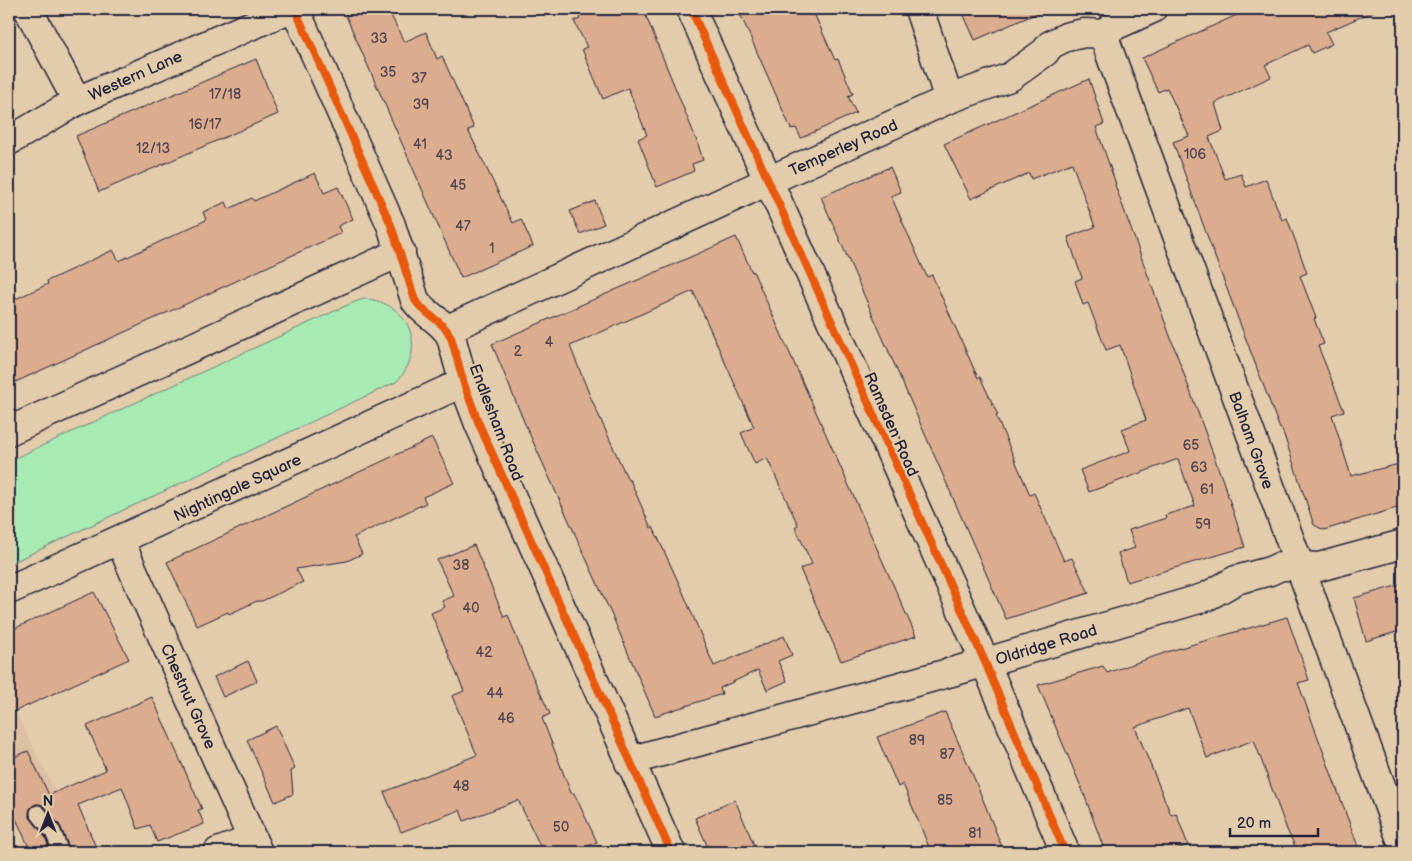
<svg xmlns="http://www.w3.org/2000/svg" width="1412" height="861" viewBox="0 0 1412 861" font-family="'Balsamiq Sans',sans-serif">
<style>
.built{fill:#ddbfa1}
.green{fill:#a8eab4;stroke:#658678}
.building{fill:#dcac8f;stroke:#22223b}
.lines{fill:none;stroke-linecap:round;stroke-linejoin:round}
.service-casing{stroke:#22223b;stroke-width:19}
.minor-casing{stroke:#22223b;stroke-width:31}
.service{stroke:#e3ccac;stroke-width:15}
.minor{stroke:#e3ccac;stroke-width:28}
.cycleway-casing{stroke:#e3ccac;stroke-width:11}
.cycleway{stroke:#e8590c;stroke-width:8}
.labels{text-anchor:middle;stroke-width:4.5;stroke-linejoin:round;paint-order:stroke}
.number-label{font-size:14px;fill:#504450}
.street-label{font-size:16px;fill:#22223b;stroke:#e3ccac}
</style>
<rect width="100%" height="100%" fill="#e3ccac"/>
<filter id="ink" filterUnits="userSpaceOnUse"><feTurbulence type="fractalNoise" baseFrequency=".02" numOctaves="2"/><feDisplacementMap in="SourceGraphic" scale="10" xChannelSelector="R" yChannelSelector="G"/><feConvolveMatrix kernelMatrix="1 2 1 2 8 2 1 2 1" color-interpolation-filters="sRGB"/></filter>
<g filter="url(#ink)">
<polygon class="built" points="9,699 56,792 64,826 74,852 46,852 39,833 9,821"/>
<path class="green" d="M364,299C409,301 429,349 396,382L9,564V461L352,303Z"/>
<g class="building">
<polygon points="343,9 388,9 404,42 426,32 437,59 442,56 474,128 468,130 513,223 521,219 533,246 461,278"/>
<polygon points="576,9 643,9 697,141 703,160 692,164 694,171 657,187 638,139 647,135 628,88 603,99 582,49 587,47 574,21 580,19"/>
<polygon points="738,9 812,9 835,60 838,59 853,94 848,96 856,113 801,138 796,128 791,129"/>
<polygon points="961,9 1047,9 975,40"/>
<polygon points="1250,9 1379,9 1326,32 1332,44 1312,53 1308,45 1265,65 1271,77 1215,103 1223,131 1209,137 1225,179 1241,174 1246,187 1266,179 1282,220 1287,218 1307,273 1300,276 1316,318 1314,319 1324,344 1318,346 1344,411 1332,415 1351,476 1403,463 1403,506 1324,530 1314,525 1282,429 1280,429 1219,268 1173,142 1189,136 1167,88 1158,92 1142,58"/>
<polygon points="256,59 278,114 99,192 76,136"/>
<polygon points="1089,79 1104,124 1096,127 1116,184 1115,185 1224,484 1245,547 1127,582 1118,553 1135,548 1129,530 1166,518 1165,515 1195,506 1178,459 1089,492 1080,470 1130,451 1122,429 1146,420 1120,345 1106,350 1088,303 1083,305 1075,281 1082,278 1068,237 1095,227 1072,163 1031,179 1029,173 971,199 944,144"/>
<polygon points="890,167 901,192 891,196 927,277 932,275 978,378 980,377 998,415 996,416 1030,495 1034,493 1064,561 1072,558 1089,593 1006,619 821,197"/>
<polygon points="315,173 324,193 338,187 353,219 338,226 341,233 9,385 9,302 48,284 47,281 113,250 119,261 206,220 203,212 226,202 229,209 252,198 254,201"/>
<polygon points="595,201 604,224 580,234 570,211"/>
<polygon points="736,237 752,272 753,271 916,636 841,661 800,569 812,564 795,527 798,525 767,458 755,464 741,433 754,427 693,291 570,346 590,396 628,480 630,480 651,528 653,527 682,590 714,666 784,636 792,655 778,661 787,681 767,690 758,670 720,688 722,694 655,716 614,620 525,424 492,344"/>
<polygon points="432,438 454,483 423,497 426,503 354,537 362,554 347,561 296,569 303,582 262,601 257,601 229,614 228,612 197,626 167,562"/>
<polygon points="474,545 504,617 508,615 526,662 550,714 542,718 571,793 574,793 597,842 575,852 543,852 518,800 464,821 460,810 401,832 384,792 477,755 452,696 464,691 431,613 445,607 442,601 454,596 437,560"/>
<polygon points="1403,584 1403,630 1366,641 1354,598"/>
<polygon points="94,592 129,659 9,714 9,631"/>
<polygon points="1287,617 1309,680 1298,683 1360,852 1298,852 1287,830 1254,740 1207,758 1188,708 1135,727 1171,815 1176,813 1188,845 1170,852 1105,852 1084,794 1038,685 1103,666 1107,673 1170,651"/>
<polygon points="248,661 257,681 223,697 214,677"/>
<polygon points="152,697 202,809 198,810 204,824 157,842 150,825 138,829 122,787 78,805 98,852 70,852 60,826 45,807 37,804 30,809 29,815 45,837 51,852 31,852 9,803 9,759 28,751 49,795 106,770 87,726"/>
<polygon points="945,712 975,780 1004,852 931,852 903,784 898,787 877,737"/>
<polygon points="276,726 295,769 291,771 293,794 275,802 247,740"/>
<polygon points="735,800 757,852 710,852 695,818"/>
</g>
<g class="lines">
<g class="service-casing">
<polyline id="service" points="38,813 53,832 61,852"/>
</g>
<g class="minor-casing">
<g id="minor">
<polyline points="28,9 77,101 289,9"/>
<path d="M295,9L391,225L415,300C424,315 443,320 451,337L464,384L479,424L671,852"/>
<polyline points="691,9 985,662 1065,852"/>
<polyline points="919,9 949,99"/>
<polyline points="1106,34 1105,39 1110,54 1403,845"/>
<polyline points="1106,34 1112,27 1152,9"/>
<polyline points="9,141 77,101"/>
<polyline points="448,329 768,181 949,99 1010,77 1045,52 1050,45 1066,37 1084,33 1106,34"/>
<polyline points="9,431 401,252"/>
<polyline points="120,541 258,852"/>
<polyline points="9,590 449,389 464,384"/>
<polyline points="629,762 647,756 959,670 1206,597 1236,580 1270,571 1281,566 1299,566 1319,567 1403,544"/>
<polyline points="218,852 237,845 251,838"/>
</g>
</g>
<use href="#service" class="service"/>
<use href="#minor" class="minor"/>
<g class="cycleway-casing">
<g id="cycleway">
<path d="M295,9L391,225L415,300C424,315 443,320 451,337L464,384L479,424L671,852"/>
<polyline points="691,9 985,662 1065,852"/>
</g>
</g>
<use href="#cycleway" class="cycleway"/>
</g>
</g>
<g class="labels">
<g class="number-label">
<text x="379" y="43">33</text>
<text x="388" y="77">35</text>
<text x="419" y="83">37</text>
<text x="225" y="99">17/18</text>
<text x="421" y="109">39</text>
<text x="205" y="129">16/17</text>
<text x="420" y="149">41</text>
<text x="153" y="153">12/13</text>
<text x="1195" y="159">106</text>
<text x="444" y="160">43</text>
<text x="458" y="190">45</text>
<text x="463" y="231">47</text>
<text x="492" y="253">1</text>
<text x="549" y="347">4</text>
<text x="518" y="356">2</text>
<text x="1191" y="450">65</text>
<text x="1199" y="472">63</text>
<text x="1207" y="494">61</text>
<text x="1203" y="529">59</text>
<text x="461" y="570">38</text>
<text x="471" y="613">40</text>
<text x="484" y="657">42</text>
<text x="495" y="698">44</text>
<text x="506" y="723">46</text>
<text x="917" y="745">89</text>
<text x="947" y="759">87</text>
<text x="461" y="791">48</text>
<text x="945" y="805">85</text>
<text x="561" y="832">50</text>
<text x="975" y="838">81</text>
</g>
<g class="street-label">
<text transform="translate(135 75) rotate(-24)" y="6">Western Lane</text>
<text transform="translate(843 147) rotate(-24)" y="6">Temperley Road</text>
<text transform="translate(497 422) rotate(69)" y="6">Endlesham Road</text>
<text transform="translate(892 424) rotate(66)" y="6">Ramsden Road</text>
<text transform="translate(1252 440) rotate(70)" y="6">Balham Grove</text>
<text transform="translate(237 487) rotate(-25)" y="6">Nightingale Square</text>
<text transform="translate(1046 644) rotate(-17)" y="6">Oldridge Road</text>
<text transform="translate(189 696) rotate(66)" y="6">Chestnut Grove</text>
</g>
</g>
<rect width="1412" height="861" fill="none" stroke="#e3ccac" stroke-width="30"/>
<rect x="15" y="15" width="1382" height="831" fill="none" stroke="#22223b" stroke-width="2" filter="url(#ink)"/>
<g transform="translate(48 814)" stroke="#e3ccac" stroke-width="4" paint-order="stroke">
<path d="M0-4L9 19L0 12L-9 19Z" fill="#22223b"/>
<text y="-8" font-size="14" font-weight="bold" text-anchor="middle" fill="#22223b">N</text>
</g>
<path d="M1230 828v8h88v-8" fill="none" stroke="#22223b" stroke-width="2.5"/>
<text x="1237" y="828" font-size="15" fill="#22223b" stroke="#e3ccac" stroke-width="4" paint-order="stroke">20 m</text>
</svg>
